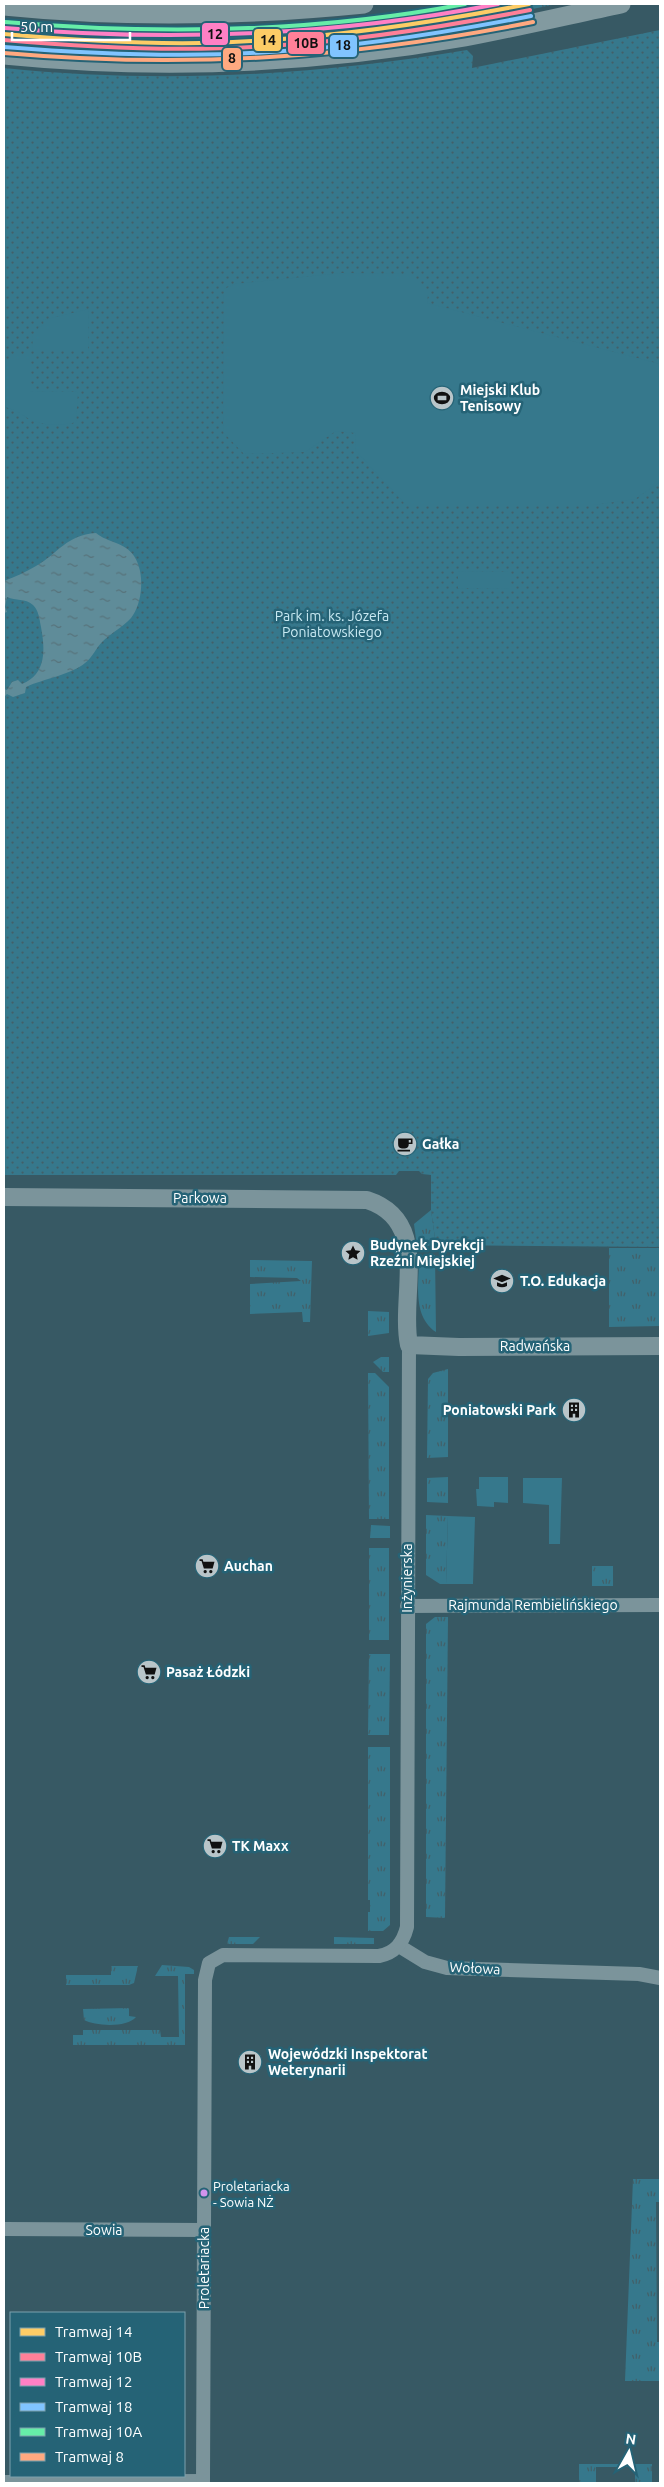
<svg xmlns="http://www.w3.org/2000/svg" width="664" height="2487" viewBox="0 0 664 2487" font-family="Ubuntu,sans-serif">
<style>
.grass{fill:url(#grass-tufts)}
.park{fill:url(#park-dots)}
.garden{fill:#36788c}
.water{fill:url(#water-ripples)}
.lines{fill:none;stroke-linecap:round;stroke-linejoin:round}
.minor{stroke:#7b949b;stroke-width:14}
.tertiary{stroke:#7b949b;stroke-width:18}
.secondary{stroke:#829aa0;stroke-width:19}
.tram-1-casing{stroke:#256376;stroke-width:8}
.tram-2-casing{stroke:#256376;stroke-width:8}
.tram-3-casing{stroke:#256376;stroke-width:8}
.tram-4-casing{stroke:#256376;stroke-width:8}
.tram-5-casing{stroke:#256376;stroke-width:8}
.tram-6-casing{stroke:#256376;stroke-width:8}
.tram-1{stroke:#fdcc66;stroke-width:4}
.tram-2{stroke:#ff8098;stroke-width:4}
.tram-3{stroke:#ff80c5;stroke-width:4}
.tram-4{stroke:#80c4ff;stroke-width:4}
.tram-5{stroke:#66eda8;stroke-width:4}
.tram-6{stroke:#ffa980;stroke-width:4}
.bus-dot{fill:#d193ec;stroke:#256376;stroke-width:2}
.labels{text-anchor:middle;stroke-width:5;stroke-linejoin:round;paint-order:stroke}
.bus-label{font-size:13px;fill:#fff;stroke:#256376;text-anchor:start}
.poi-label{font-size:14px;font-weight:bold;fill:#fff;stroke:#256376;text-anchor:start}
.park-label{font-size:14px;fill:#c8e9f2;stroke:#256376}
.street-label{font-size:14px;fill:#fff;stroke:#256376}
.line-badge{stroke:#256376;stroke-width:2}
.pale-badge-label{font-size:14px;text-anchor:middle;font-weight:bold;fill:#111}
</style>
<defs>
<pattern id="grass-tufts" width="24" height="20" patternUnits="userSpaceOnUse" patternTransform="scale(1.25)"><rect width="24" height="20" fill="#36788c"/><path d="M3 7l-1-3M5 7V3M7 7l1-3M15 17l-1-3M17 17v-4M19 17l1-3" fill="none" stroke="#426069"/></pattern>
<pattern id="park-dots" width="8" height="8" patternUnits="userSpaceOnUse" patternTransform="scale(1.25)"><rect width="8" height="8" fill="#36788c"/><path d="M2 2h.1M6 6h.1" fill="none" stroke="#426069" stroke-width="1.8" stroke-linecap="round"/></pattern>
<pattern id="water-ripples" width="26" height="14" patternUnits="userSpaceOnUse" patternTransform="scale(1.25)"><rect width="26" height="14" fill="#5f8c99"/><path d="M2 4q2-2 4 0t4 0M15 11q2-2 4 0t4 0" fill="none" stroke="#57727a"/></pattern>
</defs>
<rect width="100%" height="100%" fill="#375964"/>
<g class="grass">
<path d="M452,4H557C374,43 191,58 4,41V20C154,35 304,30 452,4Z"/>
<polygon points="431,1210 436,1245 417,1247 414,1224"/>
<polygon points="609,1248 659,1248 660,1326 609,1327"/>
<path d="M422,1255H435L436,1332C412,1316 419,1283 419,1258Z"/>
<polygon points="250,1260 312,1261 310,1322 303,1322 302,1312 250,1314 250,1284 301,1281 297,1278 250,1277"/>
<polygon points="368,1311 389,1312 389,1333 368,1336"/>
<polygon points="381,1357 389,1357 389,1372 383,1372 373,1362"/>
<polygon points="448,1369 448,1457 427,1458 428,1379 433,1373"/>
<polygon points="368,1373 375,1373 389,1387 389,1519 369,1519"/>
<polygon points="448,1477 448,1503 427,1502 427,1478"/>
<polygon points="426,1515 448,1516 446,1584 440,1584 426,1575"/>
<polygon points="371,1525 390,1526 390,1538 370,1538"/>
<rect x="369" y="1548" width="20" height="92"/>
<rect x="592" y="1566" width="21" height="20"/>
<polygon points="435,1617 448,1617 445,1918 426,1917 426,1624"/>
<polygon points="369,1654 390,1654 389,1735 368,1735"/>
<polygon points="368,1747 390,1747 390,1925 383,1931 368,1931 368,1912 370,1912 370,1900 368,1900"/>
<polygon points="229,1937 260,1937 253,1944 227,1944"/>
<polygon points="334,1937 374,1938 374,1944 334,1944"/>
<polygon points="162,1965 189,1967 194,1970 194,1974 185,1974 185,2045 73,2045 73,2035 83,2035 83,2030 160,2030 161,2037 179,2037 178,1976 155,1976"/>
<polygon points="111,1966 138,1966 134,1983 129,1985 66,1985 66,1975 111,1975"/>
<path d="M129,2008V2016L136,2017C127,2028 95,2026 84,2020L83,2009Z"/>
<polygon points="633,2179 660,2179 660,2202 656,2202 657,2342 660,2342 660,2381 625,2381"/>
<polygon points="579,2464 652,2464 652,2483 635,2483 635,2467 596,2467 596,2483 579,2483"/>
</g>
<path class="park" d="M660,30V1247L436,1245L431,1210V1175L422,1174L419,1171H399L396,1175H4V68C158,84 314,76 467,50L473,56L472,68Z"/>
<g class="garden">
<polygon points="341,273 407,274 428,295 427,303 660,364 660,482 635,499 594,505 406,505 356,451 355,433 336,431 305,452 244,454 223,432 224,289 235,284"/>
<polygon points="89,309 88,351 32,351 33,336 39,327 44,325 43,320"/>
<path d="M14,354H30V391L78,392L76,422C62,426 42,426 29,419C19,413 15,409 4,407V366Z"/>
<polygon points="458,571 509,572 509,589 458,588"/>
<polygon points="479,1477 508,1477 508,1503 494,1502 494,1507 477,1506 476,1489 479,1489"/>
<polygon points="523,1478 562,1478 560,1544 549,1544 549,1505 523,1503"/>
<polygon points="448,1516 475,1517 473,1584 446,1584"/>
</g>
<path class="water" d="M96,533C108,543 125,542 134,556C145,572 143,603 131,618C123,627 111,633 102,642C96,648 92,658 85,663C73,674 43,679 26,687L25,693L13,697L7,694L4,697V689L7,690L12,682L18,680L22,684C47,674 45,649 41,627C39,618 39,611 33,605C25,598 16,601 7,597L5,607L7,612L4,613V581C15,577 26,572 36,566C59,553 66,535 96,533Z"/>
<g class="lines">
<g class="minor">
<polyline points="407,1606 660,1605"/>
<polyline points="399,1946 425,1962 447,1968 639,1974 660,1978"/>
<polyline points="4,2229 204,2230"/>
<polyline points="4,2482 203,2481"/>
<path d="M203,2483L205,1980L209,1963L223,1955L379,1956C395,1953 403,1943 407,1927L409,1345"/>
</g>
<path class="tertiary" d="M4,1197L367,1200C432,1221 399,1295 409,1345L459,1347L660,1346"/>
<g class="secondary">
<path d="M4,6C124,18 244,16 364,4"/>
<path d="M4,55C157,70 313,64 465,37C517,27 569,15 621,4"/>
</g>
<g class="tram-1-casing">
<path id="tram-1" d="M4,34C70,40 135,44 201,43C312,41 421,25 529,4"/>
</g>
<g class="tram-2-casing">
<path id="tram-2" d="M4,40C92,48 180,52 268,46C356,41 443,27 530,10"/>
</g>
<g class="tram-3-casing">
<path id="tram-3" d="M5,28C170,42 334,36 498,4"/>
</g>
<g class="tram-4-casing">
<path id="tram-4" d="M4,47C92,54 180,58 269,52C357,47 444,33 531,16"/>
</g>
<g class="tram-5-casing">
<path id="tram-5" d="M5,22C159,35 313,33 465,4"/>
</g>
<g class="tram-6-casing">
<path id="tram-6" d="M4,53C189,69 351,58 533,22"/>
</g>
<use href="#tram-1" class="tram-1"/>
<use href="#tram-2" class="tram-2"/>
<use href="#tram-3" class="tram-3"/>
<use href="#tram-4" class="tram-4"/>
<use href="#tram-5" class="tram-5"/>
<use href="#tram-6" class="tram-6"/>
</g>
<defs>
<g id="stadium-disc" transform="scale(1.25)"><circle r="9.5" fill="#b9c5c9" stroke="#256376"/><path d="M0-5a6.5 5 0 1 0 0 10a6.5 5 0 1 0 0-10ZM-3.5-1.8h7v3.6h-7Z" fill="#111"/></g>
<g id="cafe-disc" transform="scale(1.25)"><circle r="9.5" fill="#b9c5c9" stroke="#256376"/><path d="M-5.5-4.5H6V0H3Q3 3.5 0 3.5H-2.5Q-5.5 3.5-5.5 0ZM3-3.2v2h1.7v-2ZM-6 4.5H4V6H-6Z" fill="#111"/></g>
<g id="sight-disc" transform="scale(1.25)"><circle r="9.5" fill="#b9c5c9" stroke="#256376"/><path d="M0-6L1.8-2.2L6-1.7L2.9 1.2L3.7 5.4L0 3.3L-3.7 5.4L-2.9 1.2L-6-1.7L-1.8-2.2Z" fill="#111"/></g>
<g id="school-disc" transform="scale(1.25)"><circle r="9.5" fill="#b9c5c9" stroke="#256376"/><path d="M0-5L7-2L0 1L-7-2ZM-4 1L0 2.5L4 1V4Q0 6-4 4Z" fill="#111"/></g>
<g id="building-disc" transform="scale(1.25)"><circle r="9.5" fill="#b9c5c9" stroke="#256376"/><path d="M-4-6H4V6H1V3H-1V6H-4ZM-2.5-4.3h1.7v1.8h-1.7ZM.8-4.3h1.7v1.8H.8ZM-2.5-1h1.7V.8h-1.7ZM.8-1h1.7V.8H.8Z" fill="#111"/></g>
<g id="supermarket-disc" transform="scale(1.25)"><circle r="9.5" fill="#b9c5c9" stroke="#256376"/><path d="M-6-5.5h2.5l.6 2H6L4.5 2H-2.5L-4.4-4H-6ZM-1.5 3.2a1.3 1.3 0 1 0 .1 0ZM3 3.2a1.3 1.3 0 1 0 .1 0Z" fill="#111"/></g>
</defs>
<g fill-rule="evenodd">
<use href="#stadium-disc" x="442" y="398"/>
<use href="#cafe-disc" x="405" y="1144"/>
<use href="#sight-disc" x="353" y="1253"/>
<use href="#school-disc" x="502" y="1281"/>
<use href="#building-disc" x="574" y="1410"/>
<use href="#supermarket-disc" x="207" y="1566"/>
<use href="#supermarket-disc" x="149" y="1672"/>
<use href="#supermarket-disc" x="215" y="1846"/>
<use href="#building-disc" x="250" y="2062"/>
</g>
<circle class="bus-dot" cx="204" cy="2193" r="4.5"/>
<g class="labels">
<g class="bus-label">
<text x="213" y="2191">Proletariacka<tspan x="213" dy="16">- Sowia NŻ</tspan></text>
</g>
<g class="poi-label">
<text x="460" y="395">Miejski Klub<tspan x="460" dy="16">Tenisowy</tspan></text>
<text x="422" y="1149">Gałka</text>
<text x="370" y="1250">Budynek Dyrekcji<tspan x="370" dy="16">Rzeźni Miejskiej</tspan></text>
<text x="520" y="1286">T.O. Edukacja</text>
<text x="556" y="1415" text-anchor="end">Poniatowski Park</text>
<text x="224" y="1571">Auchan</text>
<text x="166" y="1677">Pasaż Łódzki</text>
<text x="232" y="1851">TK Maxx</text>
<text x="268" y="2059">Wojewódzki Inspektorat<tspan x="268" dy="16">Weterynarii</tspan></text>
</g>
<g class="park-label">
<text x="332" y="621">Park im. ks. Józefa<tspan x="332" dy="16">Poniatowskiego</tspan></text>
</g>
<g class="street-label">
<text x="200" y="1203">Parkowa</text>
<text x="535" y="1351">Radwańska</text>
<text transform="translate(407 1578) rotate(-90)" y="5">Inżynierska</text>
<text x="533" y="1610">Rajmunda Rembielińskiego</text>
<text transform="translate(475 1968) rotate(3)" y="5">Wołowa</text>
<text x="104" y="2235">Sowia</text>
<text transform="translate(204 2268) rotate(-90)" y="5">Proletariacka</text>
</g>
</g>
<g class="line-badge">
<rect x="201" y="22" width="28" height="24" rx="5" fill="#ff80c5"/>
<rect x="253" y="28" width="29" height="24" rx="5" fill="#fdcc66"/>
<rect x="287" y="31" width="38" height="24" rx="5" fill="#ff8098"/>
<rect x="329" y="34" width="29" height="24" rx="5" fill="#80c4ff"/>
<rect x="222" y="47" width="20" height="24" rx="5" fill="#ffa980"/>
</g>
<g class="pale-badge-label">
<text x="215" y="39">12</text>
<text x="268" y="45">14</text>
<text x="306" y="48">10B</text>
<text x="343" y="50">18</text>
<text x="232" y="63">8</text>
</g>
<rect width="664" height="2487" fill="none" stroke="#ffffff" stroke-width="10"/>
<rect x="10" y="2312" width="175" height="165" fill="#256376" stroke="#7ca1ad"/>
<rect x="20" y="2328" width="25" height="8" fill="#fdcc66" stroke="#7ca1ad"/>
<text x="55" y="2337" font-size="15" fill="#ffffff">Tramwaj 14</text>
<rect x="20" y="2353" width="25" height="8" fill="#ff8098" stroke="#7ca1ad"/>
<text x="55" y="2362" font-size="15" fill="#ffffff">Tramwaj 10B</text>
<rect x="20" y="2378" width="25" height="8" fill="#ff80c5" stroke="#7ca1ad"/>
<text x="55" y="2387" font-size="15" fill="#ffffff">Tramwaj 12</text>
<rect x="20" y="2403" width="25" height="8" fill="#80c4ff" stroke="#7ca1ad"/>
<text x="55" y="2412" font-size="15" fill="#ffffff">Tramwaj 18</text>
<rect x="20" y="2428" width="25" height="8" fill="#66eda8" stroke="#7ca1ad"/>
<text x="55" y="2437" font-size="15" fill="#ffffff">Tramwaj 10A</text>
<rect x="20" y="2453" width="25" height="8" fill="#ffa980" stroke="#7ca1ad"/>
<text x="55" y="2462" font-size="15" fill="#ffffff">Tramwaj 8</text>
<g transform="translate(629 2452) rotate(8)" stroke="#256376" stroke-width="4" paint-order="stroke">
<path d="M0-4L9 19L0 12L-9 19Z" fill="#ffffff"/>
<text y="-8" font-size="14" font-weight="bold" text-anchor="middle" fill="#ffffff">N</text>
</g>
<path d="M12 32v8h118v-8" fill="none" stroke="#ffffff" stroke-width="2.5"/>
<text x="20" y="32" font-size="15" fill="#ffffff" stroke="#256376" stroke-width="4" paint-order="stroke">50 m</text>
</svg>
